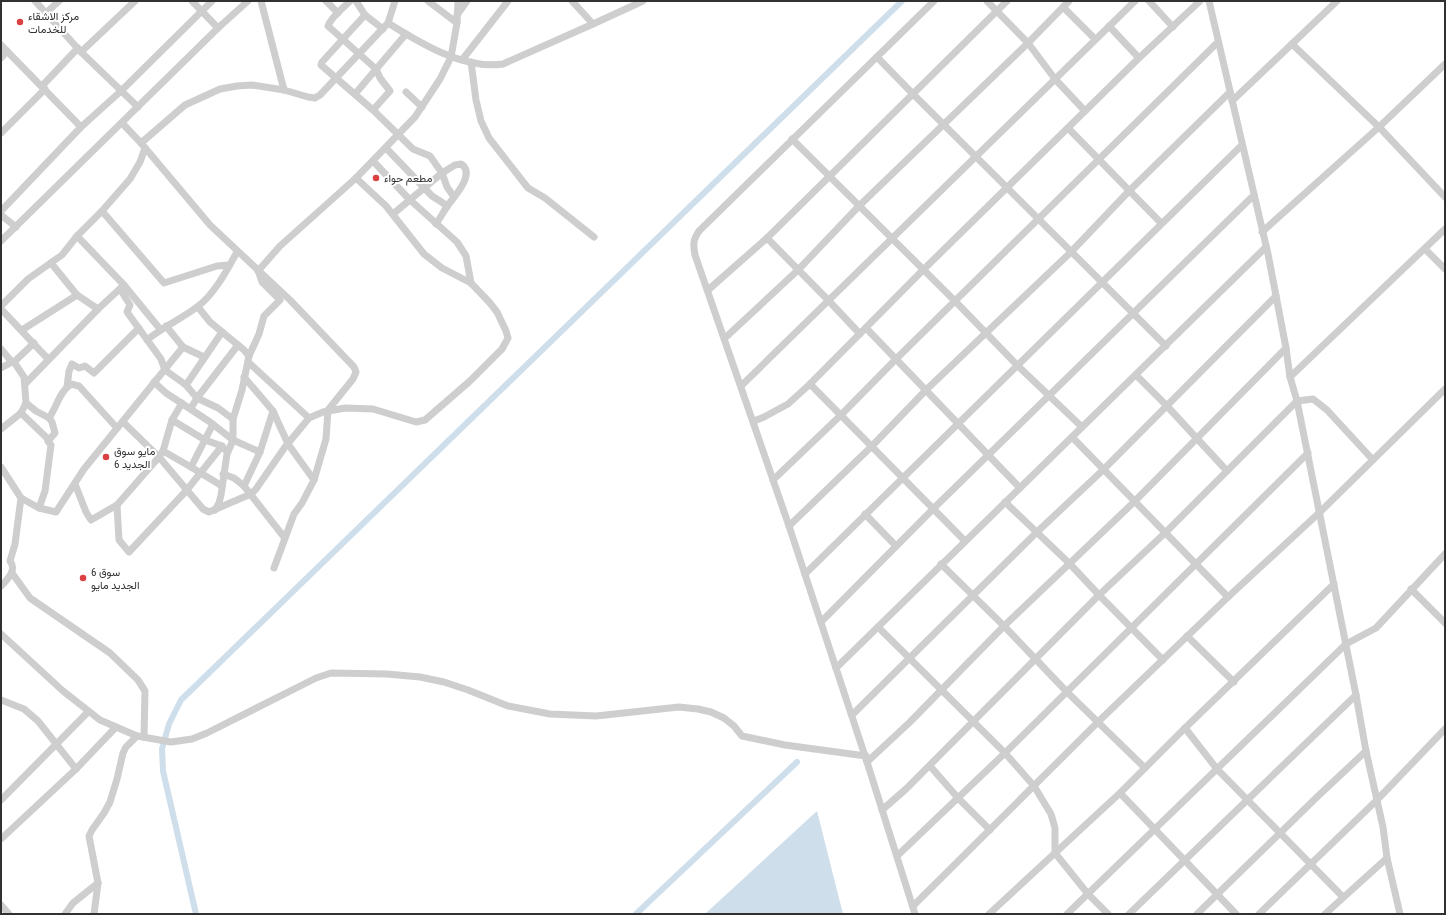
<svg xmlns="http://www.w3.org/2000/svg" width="1446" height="915" viewBox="0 0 1446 915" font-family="'Roboto Condensed',Vazirmatn,sans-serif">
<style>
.water{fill:#cedeeb}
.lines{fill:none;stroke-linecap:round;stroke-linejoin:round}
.canal{stroke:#cedeeb;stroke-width:6}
.minor{stroke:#cecece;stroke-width:7}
.poi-dot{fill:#da4142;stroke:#fff;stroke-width:1.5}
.labels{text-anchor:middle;stroke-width:4;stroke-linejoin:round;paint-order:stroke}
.poi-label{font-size:11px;fill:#313131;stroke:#fff;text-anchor:start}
</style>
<rect width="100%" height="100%" fill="#fff"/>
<polygon class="water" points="817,811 843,914 705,914"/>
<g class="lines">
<g class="canal">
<polyline points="196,914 163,771 162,749 169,724 181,700 902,1"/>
<polyline points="636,914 797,762"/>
</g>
<g class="minor">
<polyline points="35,1 81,52 138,107"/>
<polyline points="192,1 218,28"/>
<polyline points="261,1 284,90"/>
<polyline points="326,1 338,13"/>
<path d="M350,1C343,8 331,17 328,26L376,69L380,78L390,91L373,110"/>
<polyline points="356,1 365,15 383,29"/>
<polyline points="428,1 457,23"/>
<polyline points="572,1 593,24"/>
<polyline points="987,1 1028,43 1055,79 1085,111"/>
<polyline points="1149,1 1173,27"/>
<polyline points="1209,1 1268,254 1286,348 1290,377 1297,401 1356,695 1366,751 1383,827 1387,858 1400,914"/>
<polyline points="1063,7 1095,39"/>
<polyline points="46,13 59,1"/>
<polyline points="365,15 322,62 321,65 373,110 413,149 430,156 442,173 447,187 454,197"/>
<polyline points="457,15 467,1"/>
<path d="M388,23C420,43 464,70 503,64L593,24L643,1"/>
<polyline points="1109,26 1139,58"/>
<polyline points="1292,44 1379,127 1445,197"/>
<polyline points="1,45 81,127"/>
<polyline points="81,52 135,1"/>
<polyline points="877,57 913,94 1166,346"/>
<polyline points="1,58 7,51"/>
<polyline points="462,60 508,1"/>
<polyline points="471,62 476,100 481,121 489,138 528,188 545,198 594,237"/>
<polyline points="42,86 78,48"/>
<polyline points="406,92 422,107"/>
<polyline points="355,94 406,34"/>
<polyline points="1232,101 1337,1"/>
<polyline points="122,123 141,143 210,225 290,300 354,367 356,372 353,379 328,410 326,439 314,480 302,503 294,514 274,568"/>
<polyline points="1068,128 1161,223"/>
<polyline points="1,133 45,89"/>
<polyline points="792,139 955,301 1017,365 1082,427"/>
<polyline points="141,143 185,105 220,89 237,86 252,85 284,90 308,97 315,98 320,95 388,23 395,1"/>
<polyline points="386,148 432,196 443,203 447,207"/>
<polyline points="373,161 409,199 457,242 466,256 471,283"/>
<polyline points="1,211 81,127 121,91 212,1"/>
<polyline points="102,211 164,283 217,266 229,265"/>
<path d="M393,214L442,173L455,165L461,164C476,173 455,196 448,205C444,211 440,218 436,224"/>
<polyline points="1,215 16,227"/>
<polyline points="1262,232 1379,127 1445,64"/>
<polyline points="77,236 124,285 160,329"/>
<polyline points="767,238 829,301 860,334"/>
<polyline points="1,241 218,28 248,1"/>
<polyline points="1425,249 1445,269"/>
<polyline points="51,263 77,295 98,309"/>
<polyline points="258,271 280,246 356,178 415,117 440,79 451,57 457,23 458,1"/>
<polyline points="120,289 130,305 127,312 161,359 165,370 186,385 197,398 218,408 233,419"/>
<polyline points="708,290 767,238 1007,1"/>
<polyline points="1,306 28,279 62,255 77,236 102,211 130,179 140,162 145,148"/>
<polyline points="198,307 210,322 244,350 249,356"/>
<polyline points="1,309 48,359"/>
<polyline points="166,326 183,347 204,357"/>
<polyline points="866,328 1020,488"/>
<polyline points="22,330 77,295"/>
<polyline points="725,338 798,270 859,206 1028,43 1069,1"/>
<path d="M147,340C163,327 181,319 197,307C214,295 227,270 237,252"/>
<polyline points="1,349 12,362 14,362 24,377 26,403 21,413 1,429"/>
<polyline points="14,362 34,343"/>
<polyline points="248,362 309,418"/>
<polyline points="1,368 12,362"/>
<polyline points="1136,375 1166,405 1227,471"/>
<polyline points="244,377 273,411 288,444 314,480"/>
<polyline points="1290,377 1445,229"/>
<polyline points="154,382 166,393 210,422 233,440 260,452"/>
<polyline points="25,384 98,309 124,285"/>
<polyline points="810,384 965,541"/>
<polyline points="186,385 222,332"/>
<polyline points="741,386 1135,1"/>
<polyline points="67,387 69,371 72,364 79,368 85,366 94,373 139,328"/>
<polyline points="26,403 36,411 49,418 52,422 55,433 48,441"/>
<polyline points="191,408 197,398 238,345"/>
<polyline points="21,413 48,439 48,441 51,445 45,491 39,508"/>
<path d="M49,418C57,407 59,392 71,384L79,386L117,428"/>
<polyline points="172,420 205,440 222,446 224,449"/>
<polyline points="754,421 764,417 788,404 810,384 923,270 1139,58 1200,1"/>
<polyline points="123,422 159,457 203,509 209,512 251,494 256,489 285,447 309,418 323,412 345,408 373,409 416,422 425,420 470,381 502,349 508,338 506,331 497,312 490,303 471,283 442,268 424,254 386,206 356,178"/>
<polyline points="1072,437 1228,597"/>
<polyline points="163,451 191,467 222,486"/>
<polyline points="1,467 21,498 39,508 56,512 84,469 183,347"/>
<polyline points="191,467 213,424"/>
<polyline points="223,474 234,478 244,486 284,537"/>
<polyline points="773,480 841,415 895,360 1218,42"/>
<polyline points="75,484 86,512 91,520 117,505 159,457 163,451 172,420 182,403"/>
<polyline points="244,486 260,452 273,411"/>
<polyline points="1005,502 1069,563 1099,595 1163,660"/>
<polyline points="117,505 119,540 129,552 186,491 222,446"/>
<polyline points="215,510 219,503 221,495 227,454 233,440 233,419 242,390 249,356 259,334 264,316 280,300 262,282 259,273"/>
<polyline points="865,514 896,546"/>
<polyline points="789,526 872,446 926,390 1071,252 1129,191 1230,92"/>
<polyline points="941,564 1004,626 1067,692 1145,768"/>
<polyline points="12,573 30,598 110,653 138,680 145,691 144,737"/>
<polyline points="805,574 1242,145"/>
<path d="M1,586C8,579 17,570 10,561L15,544L21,498"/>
<polyline points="1411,589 1445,623"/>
<polyline points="821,622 933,509 1254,195"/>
<polyline points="878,627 1005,753 1034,786 1051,814 1055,828 1055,853 1088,894 1108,914"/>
<polyline points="1,634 63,691 100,720 137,736 171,742 192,739 207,733 316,678 331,673 387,674 420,677 444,682 468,690 508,706 550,714 596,716 679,707 698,709 711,712 724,718 734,726 742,736 785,745 866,756"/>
<polyline points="1187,636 1234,682"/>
<polyline points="836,668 1266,247"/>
<polyline points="1,700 24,709 38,721 76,769"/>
<polyline points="852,715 1037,532 1103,470 1276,296"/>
<polyline points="1185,728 1217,769 1343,897"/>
<polyline points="867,762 910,722 1004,626 1134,502 1286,348"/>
<polyline points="930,766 958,798 990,830"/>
<polyline points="1120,793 1236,914"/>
<polyline points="1,800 88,712"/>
<polyline points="882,810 906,789 1099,595 1166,532 1297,401 1313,399 1327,410 1373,460"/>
<polyline points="1,839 76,769 116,727"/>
<polyline points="897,856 1005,753 1308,453"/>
<polyline points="1,905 9,914"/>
<polyline points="913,906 1099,721 1228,597 1320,512 1445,389"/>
<polyline points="65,914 73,903 98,883"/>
<polyline points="94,914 98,883 89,836 92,830 104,813 110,802 117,779 123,753 126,747 137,736"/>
<path d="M915,914L867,762L789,526L695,255C693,244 693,240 699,231L934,1"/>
<polyline points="989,914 1120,793 1185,728 1334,584"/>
<polyline points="1067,914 1346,644 1376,628 1445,554"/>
<polyline points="1129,914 1356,695"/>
<polyline points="1197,914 1317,797 1366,751"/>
<polyline points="1259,914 1377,800 1445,729"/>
<polyline points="1325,914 1387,858"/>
</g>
</g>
<g class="poi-dot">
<circle cx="20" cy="22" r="4"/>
<circle cx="376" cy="178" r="4"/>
<circle cx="106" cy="457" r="4"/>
<circle cx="83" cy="578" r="4"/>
</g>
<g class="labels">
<g class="poi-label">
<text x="28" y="20">مركز الاشقاء<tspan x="28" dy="13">للخدمات</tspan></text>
<text x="384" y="182">مطعم حواء</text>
<text x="114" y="455">مايو سوق<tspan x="114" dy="13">6 الجديد</tspan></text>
<text x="91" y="576">سوق 6<tspan x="91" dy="13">الجديد مايو</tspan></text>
</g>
</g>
<rect width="1446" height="915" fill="none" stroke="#313131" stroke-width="4"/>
</svg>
